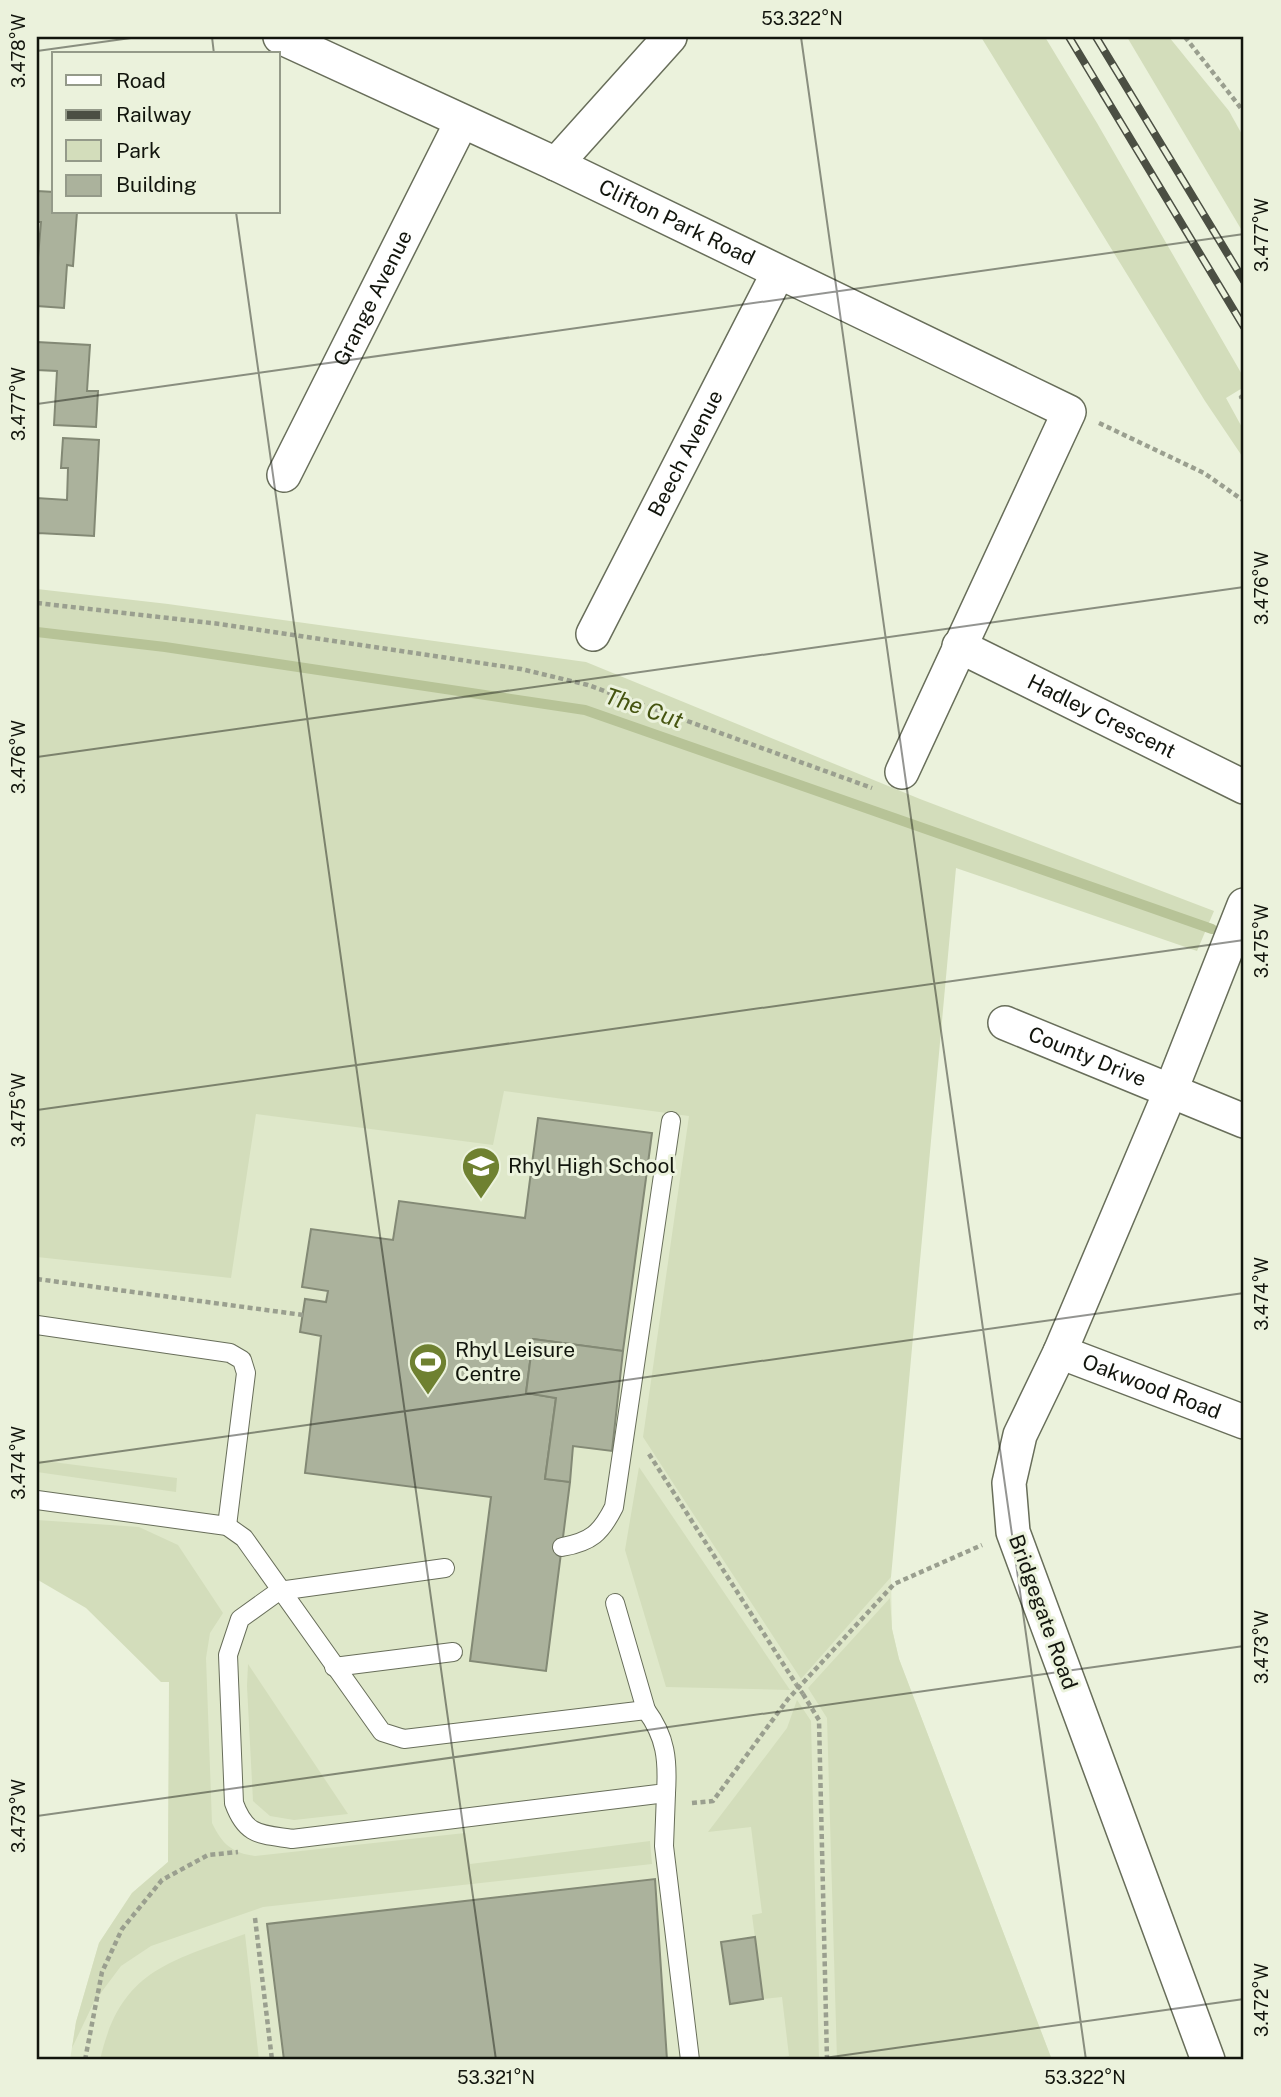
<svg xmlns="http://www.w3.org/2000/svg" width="1281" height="2097" viewBox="0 0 1281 2097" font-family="'Public Sans',sans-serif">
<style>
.built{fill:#dfe8ca}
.green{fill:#d3ddbb}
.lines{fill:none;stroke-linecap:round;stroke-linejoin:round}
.stream{stroke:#b7c397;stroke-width:10}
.building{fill:#abb29c;stroke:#838975;stroke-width:2}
.service-casing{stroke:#686e5a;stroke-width:20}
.minor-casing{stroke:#686e5a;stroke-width:36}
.path{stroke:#9a9f8f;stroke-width:4.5;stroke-dasharray:5 3.5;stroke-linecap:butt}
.service{stroke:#fff;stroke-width:18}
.minor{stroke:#fff;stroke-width:33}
.rail-casing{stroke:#4b4f43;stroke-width:8}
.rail{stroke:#ebf2dc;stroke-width:5;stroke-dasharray:16;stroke-linecap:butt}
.path-bridge{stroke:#9a9f8f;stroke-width:4.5;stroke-dasharray:5 3.5;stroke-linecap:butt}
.ticks{fill:none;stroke:#12150d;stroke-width:2;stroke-opacity:0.45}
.labels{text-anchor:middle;stroke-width:6;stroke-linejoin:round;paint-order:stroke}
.street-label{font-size:21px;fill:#12150d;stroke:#ebf2dc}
.poi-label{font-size:21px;fill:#12150d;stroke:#ebf2dc;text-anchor:start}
.water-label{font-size:23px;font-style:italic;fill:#465510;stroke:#ebf2dc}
.neatline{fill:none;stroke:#12150d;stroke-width:2.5}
.ticks-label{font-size:18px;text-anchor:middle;fill:#12150d}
</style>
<rect width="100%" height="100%" fill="#ebf2dc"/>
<polygon class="built" points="37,666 544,737 891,1577 892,1629 899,1659 1052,2060 70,2060 76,2022 99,1943 132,1893 168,1862 171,1552 37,1534"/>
<g class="green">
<polygon points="981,37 1045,37 1097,123 1244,378 1244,387 1226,398 1244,431 1244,459 1205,401"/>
<polygon points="1127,37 1169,37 1229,111 1244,138 1244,234"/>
<polygon points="37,589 168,604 586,662 920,799 1214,911 1197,951 956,868 891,1577 801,1679 643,1437 689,1116 504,1091 493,1145 256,1114 231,1278 37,1257"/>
<polygon points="37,1460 177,1478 176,1492 37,1472"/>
<polygon points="639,1467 790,1690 666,1687 625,1550"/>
<path d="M37,1520L139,1527L178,1545L223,1613L210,1633L206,1658L212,1823C222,1844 232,1853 255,1856L465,1833L470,1864L650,1841L652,1864L263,1907L151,1946L121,1966L94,2002L72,2048L76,2022L99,1943L132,1893L168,1862L169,1682H161L86,1608L38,1580Z"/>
<polygon points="890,1598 892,1629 899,1659 1052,2060 837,2060 827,1718 808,1688"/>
<polygon points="248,1664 348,1814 294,1820 270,1816 253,1801 247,1686"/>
<polygon points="797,1700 811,1721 819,2060 769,2060 789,2056 782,1997 763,1999 752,1915 762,1913 751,1827 708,1832 787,1728"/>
<path d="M245,1934L259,2060H100C120,1971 168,1962 245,1934Z"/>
</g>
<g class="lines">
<polyline class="stream" points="37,632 165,647 585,710 1212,929"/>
</g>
<g class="building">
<polygon points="37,191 54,192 54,212 77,212 73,266 67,265 64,308 37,306 37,269 41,222 37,222"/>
<polygon points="37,342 90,345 87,391 98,391 96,427 54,425 57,371 37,370"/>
<polygon points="63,438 99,440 94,536 38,533 37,549 37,498 67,500 68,468 61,468"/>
<polygon points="538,1118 652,1133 623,1351 533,1339 526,1393 556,1398 545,1479 570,1482 546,1671 470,1661 491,1497 305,1473 321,1336 300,1332 305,1299 326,1302 328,1291 302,1287 311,1229 393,1240 399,1201 525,1218"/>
<polygon points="533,1339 623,1351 612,1451 573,1446 570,1482 545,1479 556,1398 526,1393"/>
<polygon points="655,1879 667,2060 284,2060 267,1924"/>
<polygon points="755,1937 763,1999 730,2004 721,1942"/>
</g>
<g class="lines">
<g class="service-casing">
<g id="service">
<polyline points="37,1325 230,1353 242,1360 246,1373 227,1526"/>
<path d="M37,1500L227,1526L244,1538L382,1732L404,1739L646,1710C666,1737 668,1760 666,1793L292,1839C260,1834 246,1836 234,1803L228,1655L240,1619L279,1591L445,1568"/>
<path d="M562,1547C591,1542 601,1533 614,1507L671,1121"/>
<polyline points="615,1603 646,1710"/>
<polyline points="334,1667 453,1652"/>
<polyline points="666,1793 664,1846 690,2060"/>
</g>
</g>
<g class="minor-casing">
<g id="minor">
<path id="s1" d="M280,37L556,164L1069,412L902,772"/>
<polyline points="556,164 670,37"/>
<path id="s2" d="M284,475L461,123"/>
<path id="s3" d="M593,634L778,273"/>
<path id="s4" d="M959,646L1244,787"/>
<path id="s5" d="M1005,1023L1244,1121"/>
<path id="s6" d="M1060,1352L1244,1422"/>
<polyline points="1208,2060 1013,1532 1009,1483 1020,1435 1060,1352 1171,1090 1244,905"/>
</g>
</g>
<g class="path">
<polyline points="1185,37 1244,112"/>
<polyline points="1244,395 1241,397 1244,402"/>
<polyline points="1099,423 1204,473 1244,501"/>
<polyline points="37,603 220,624 521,669 588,685 872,788"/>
<polyline points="37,1279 303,1315"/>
<polyline points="649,1454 796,1684"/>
<polyline points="803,1694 819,1720 827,2060"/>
<polyline points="692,1803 713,1801 788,1699 894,1584 982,1545"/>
<polyline points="255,1918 272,2060"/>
<polyline points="85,2060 102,1972 122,1929 162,1880 208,1855 238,1852"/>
</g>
<use href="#service" class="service"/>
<use href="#minor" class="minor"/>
<g class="rail-casing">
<g id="rail">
<polyline points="1069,37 1244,327"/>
<polyline points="1096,37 1244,281"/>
</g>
</g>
<use href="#rail" class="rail"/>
<polyline class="path-bridge" points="796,1684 803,1694"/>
</g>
<path class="ticks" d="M212,37L214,54M801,37L1086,2060M37,51L138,37M236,212L496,2060M37,404L1244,234M37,757L1244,587M37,1110L1244,940M37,1463L1244,1293M37,1816L1244,1646M810,2060L1244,1999"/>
<defs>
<g id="school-pin" transform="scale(2.0125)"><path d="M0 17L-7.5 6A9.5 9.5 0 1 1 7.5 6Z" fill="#6f8131" stroke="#ebf2dc"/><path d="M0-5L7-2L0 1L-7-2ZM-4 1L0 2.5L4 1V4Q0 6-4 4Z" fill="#fff"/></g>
<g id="stadium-pin" transform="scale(2.0125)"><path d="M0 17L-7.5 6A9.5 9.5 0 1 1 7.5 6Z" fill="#6f8131" stroke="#ebf2dc"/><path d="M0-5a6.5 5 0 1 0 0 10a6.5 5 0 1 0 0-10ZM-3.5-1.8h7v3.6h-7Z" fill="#fff"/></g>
</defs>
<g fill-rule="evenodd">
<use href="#school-pin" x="481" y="1166"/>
<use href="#stadium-pin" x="428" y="1362"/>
</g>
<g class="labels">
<g class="street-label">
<text dy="7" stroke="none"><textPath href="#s1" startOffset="438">Clifton Park Road</textPath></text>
<text dy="7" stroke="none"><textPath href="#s2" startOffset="198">Grange Avenue</textPath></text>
<text dy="7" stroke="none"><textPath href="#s3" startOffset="203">Beech Avenue</textPath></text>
<text dy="7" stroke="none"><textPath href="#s4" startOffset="159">Hadley Crescent</textPath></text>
<text dy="7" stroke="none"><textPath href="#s5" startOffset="89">County Drive</textPath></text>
<text dy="7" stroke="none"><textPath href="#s6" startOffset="98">Oakwood Road</textPath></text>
<text transform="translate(1043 1612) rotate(70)" y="7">Bridgegate Road</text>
</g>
<g class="poi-label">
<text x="508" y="1173">Rhyl High School</text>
<text x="455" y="1357">Rhyl Leisure<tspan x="455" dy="24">Centre</tspan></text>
</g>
<g class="water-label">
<text transform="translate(644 708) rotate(19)" y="8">The Cut</text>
</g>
</g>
<rect width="1281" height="2097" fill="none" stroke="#ebf2dc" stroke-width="77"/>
<rect x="52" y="52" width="228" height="161" fill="#ebf2dc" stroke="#949a89" stroke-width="2"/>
<rect x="66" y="75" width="35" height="10" fill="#ffffff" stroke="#949a89" stroke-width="2"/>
<text x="116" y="88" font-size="21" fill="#12150d">Road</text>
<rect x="66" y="110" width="35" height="10" fill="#4b4f43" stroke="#949a89" stroke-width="2"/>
<text x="116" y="122" font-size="21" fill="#12150d">Railway</text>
<rect x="66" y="140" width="35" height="21" fill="#d3ddbb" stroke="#949a89" stroke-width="2"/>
<text x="116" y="158" font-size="21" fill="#12150d">Park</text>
<rect x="66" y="175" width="35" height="21" fill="#abb29c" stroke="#949a89" stroke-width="2"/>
<text x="116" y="192" font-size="21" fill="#12150d">Building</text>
<rect x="38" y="38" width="1204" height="2020" class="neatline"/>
<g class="ticks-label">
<text x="802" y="25">53.322°N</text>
<text transform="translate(19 51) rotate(-90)" y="6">3.478°W</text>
<text transform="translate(1262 235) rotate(-90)" y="6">3.477°W</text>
<text transform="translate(19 404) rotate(-90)" y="6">3.477°W</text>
<text transform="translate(1262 588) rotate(-90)" y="6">3.476°W</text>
<text transform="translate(19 757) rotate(-90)" y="6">3.476°W</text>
<text transform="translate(1262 941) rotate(-90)" y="6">3.475°W</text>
<text transform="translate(19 1110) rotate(-90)" y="6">3.475°W</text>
<text transform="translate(1262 1294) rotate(-90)" y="6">3.474°W</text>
<text transform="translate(19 1463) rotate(-90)" y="6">3.474°W</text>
<text transform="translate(1262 1647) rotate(-90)" y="6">3.473°W</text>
<text transform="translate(19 1816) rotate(-90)" y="6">3.473°W</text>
<text transform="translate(1262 2000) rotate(-90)" y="6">3.472°W</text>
<text x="496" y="2084">53.321°N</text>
<text x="1085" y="2084">53.322°N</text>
</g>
</svg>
